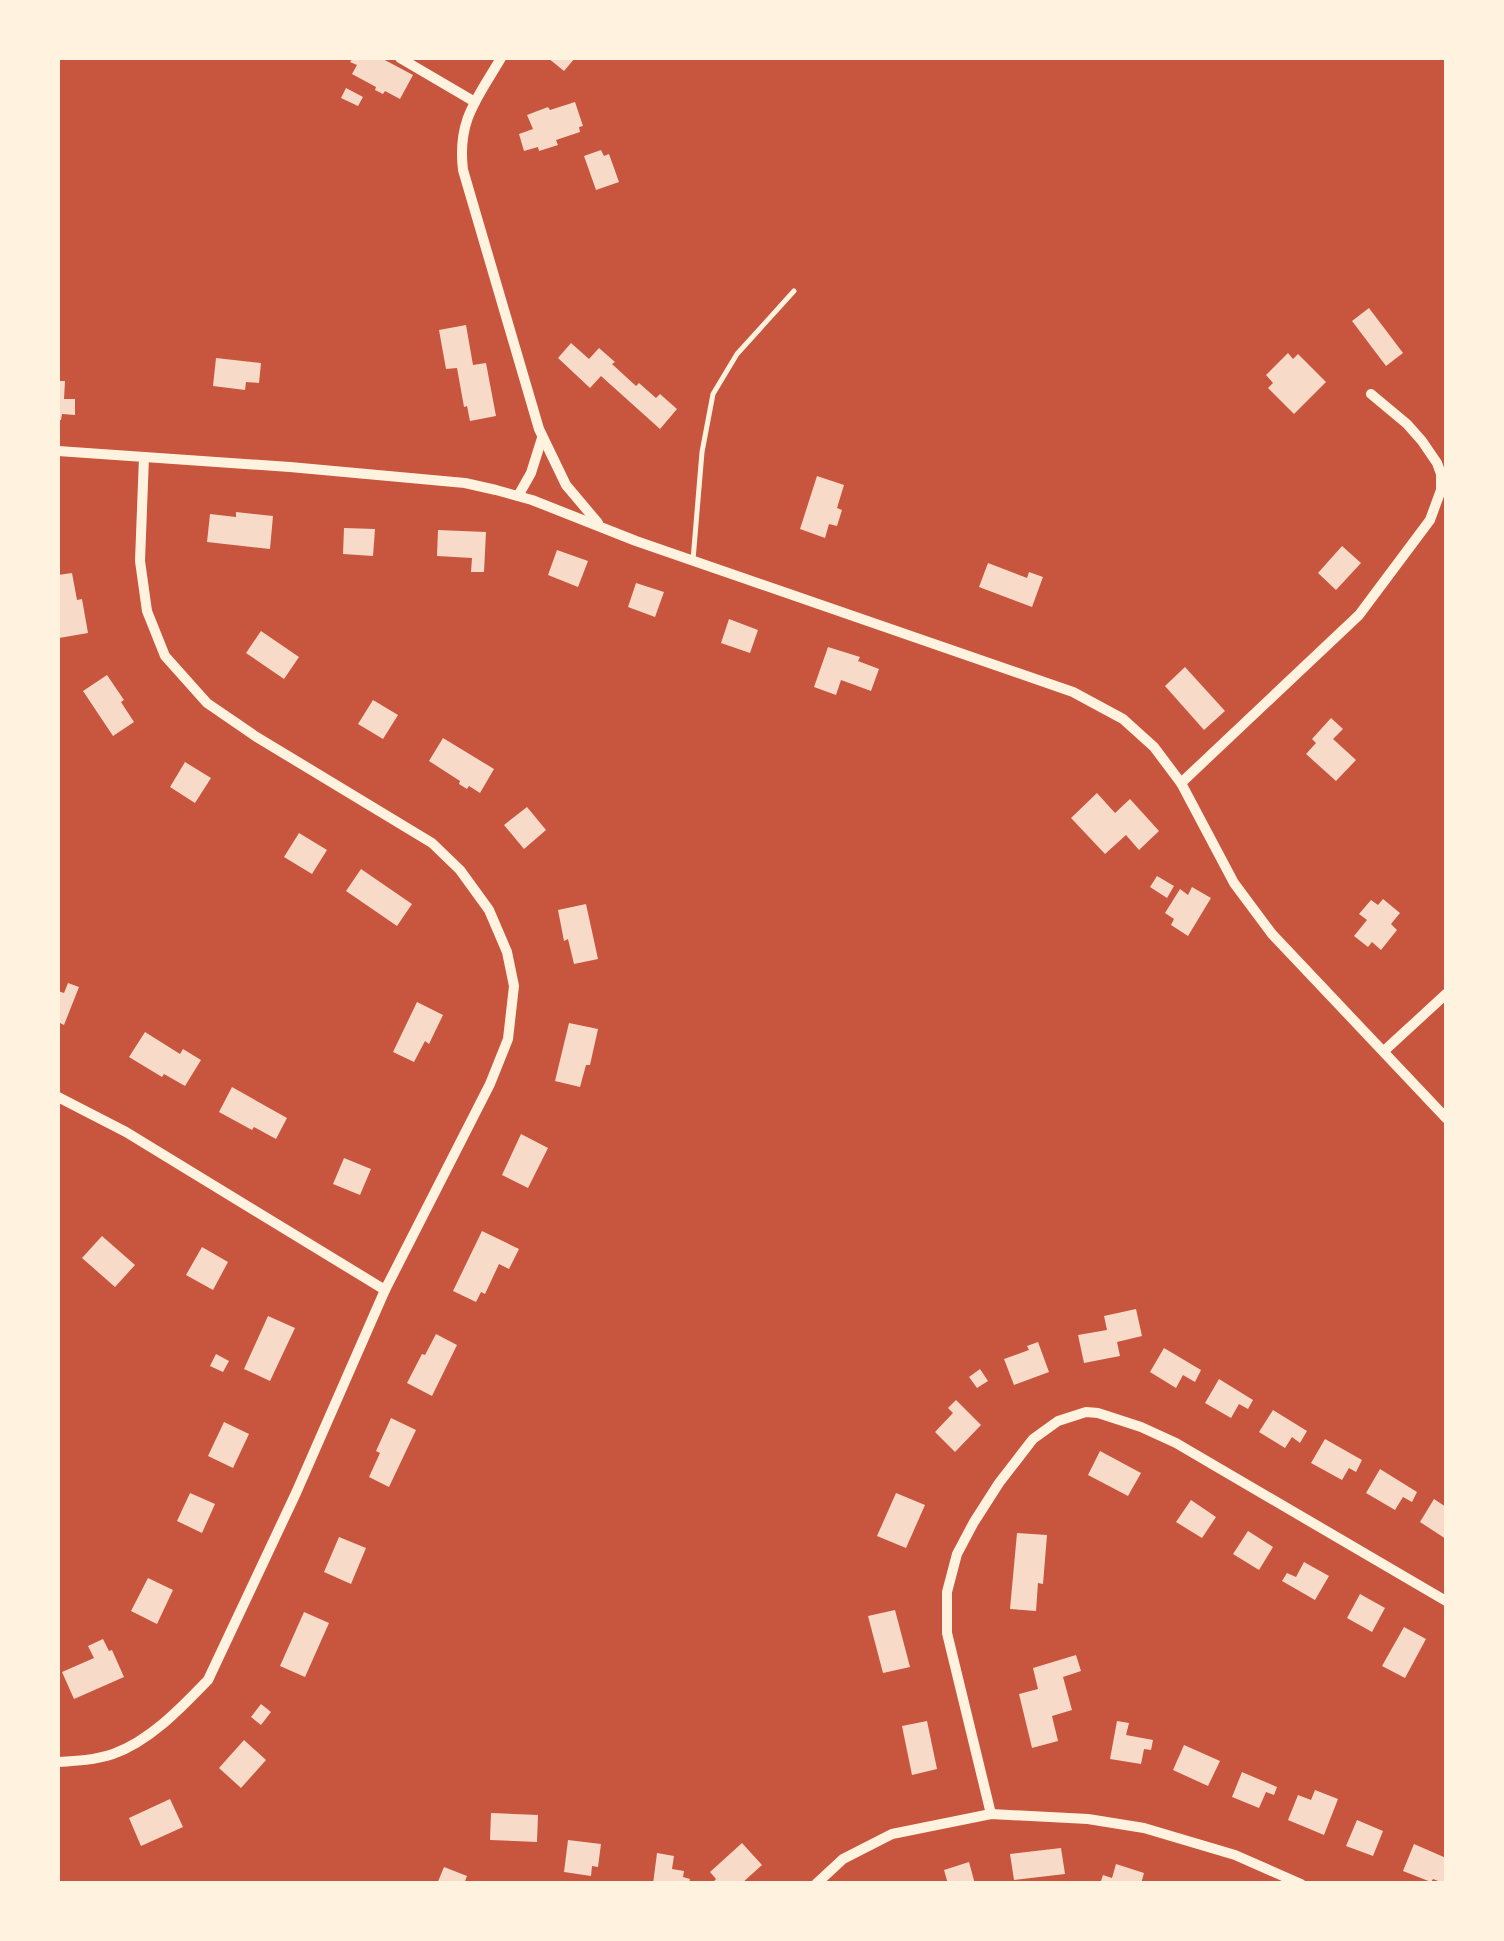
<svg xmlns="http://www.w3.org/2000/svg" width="1504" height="1941" viewBox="0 0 1504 1941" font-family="Ubuntu,sans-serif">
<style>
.building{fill:#f7dbc8}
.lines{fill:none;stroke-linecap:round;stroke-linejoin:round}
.service{stroke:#fff3e0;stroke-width:5}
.minor{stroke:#fff3e0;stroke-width:10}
</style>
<rect width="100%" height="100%" fill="#c8553d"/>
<g class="building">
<polygon points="353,58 381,58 413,75 400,99 385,91 383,94 375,90 376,87 352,74 357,65 350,62"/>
<polygon points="548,58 575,58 564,71"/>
<polygon points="346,88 363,97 358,106 341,98"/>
<polygon points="575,102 583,126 579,127 580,132 556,140 558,145 539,151 538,147 524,151 519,134 533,129 527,115 548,107 550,110"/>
<polygon points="601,150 604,156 609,154 619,182 596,190 584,156"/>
<polygon points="1369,308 1403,353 1386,366 1352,321"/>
<polygon points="466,325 473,365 486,363 496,416 470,421 467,406 464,407 457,368 446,369 439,330"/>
<polygon points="571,343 589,359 599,348 615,362 612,364 636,386 639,383 656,398 660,394 677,409 660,429 601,376 590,388 558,358"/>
<polygon points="1288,353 1293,359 1298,354 1326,382 1294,414 1268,388 1273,383 1266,375"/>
<polygon points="216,358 261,363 259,383 246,382 245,390 213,386"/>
<polygon points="58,381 65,381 64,399 75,399 75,415 62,414 61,420 58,420"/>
<polygon points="817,476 844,485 837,508 842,510 837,526 829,524 825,538 800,529"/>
<polygon points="236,512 273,516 270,549 207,542 210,514 236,517"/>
<polygon points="344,528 375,529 373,556 343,554"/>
<polygon points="438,530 486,532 484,572 471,572 472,558 437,556"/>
<polygon points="1342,546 1361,563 1336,590 1318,573"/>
<polygon points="557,550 588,561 578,587 548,575"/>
<polygon points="988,563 1027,578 1029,572 1043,577 1032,607 979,587"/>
<polygon points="72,573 77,600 82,599 88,633 59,638 58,575"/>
<polygon points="636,583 664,592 655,617 628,607"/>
<polygon points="729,619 758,630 750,653 721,643"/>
<polygon points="261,631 299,657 284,679 246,653"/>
<polygon points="828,647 860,657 858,661 879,669 871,691 841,680 836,695 814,687"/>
<polygon points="1185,667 1225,711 1204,730 1165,686"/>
<polygon points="107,675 124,700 121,702 134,722 113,736 83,691"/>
<polygon points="373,700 398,715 383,739 358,724"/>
<polygon points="1331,718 1343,729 1333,739 1356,760 1336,781 1306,754 1316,743 1312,739"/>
<polygon points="443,738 494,769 480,793 469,786 467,789 459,784 460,781 429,761"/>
<polygon points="185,762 211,778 195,803 170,787"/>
<polygon points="1097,793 1115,813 1130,799 1159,831 1139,850 1126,835 1105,854 1071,818"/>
<polygon points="527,807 546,830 524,849 504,825"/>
<polygon points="299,833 327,850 312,874 284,857"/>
<polygon points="361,869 412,904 397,926 346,891"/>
<polygon points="1157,876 1174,886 1167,898 1150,887"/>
<polygon points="1192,887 1211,898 1188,936 1171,925 1174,919 1165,913 1180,889 1188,895"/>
<polygon points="1383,899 1400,913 1391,924 1397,930 1381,950 1372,942 1368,947 1354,936 1367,920 1359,914 1371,900 1378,905"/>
<polygon points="586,904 598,959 574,964 568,939 564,941 558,910"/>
<polygon points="68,983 79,987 64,1025 58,1022 58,991 64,993"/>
<polygon points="417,1002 443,1015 429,1044 425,1041 414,1062 393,1052"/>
<polygon points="569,1023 598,1029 590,1065 586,1065 580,1087 555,1081"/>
<polygon points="145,1032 180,1054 183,1049 201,1060 185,1086 164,1074 162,1077 129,1057"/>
<polygon points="232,1087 287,1118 276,1139 254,1127 252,1130 219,1112"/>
<polygon points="521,1134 548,1148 528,1188 502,1175"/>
<polygon points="344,1158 371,1169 360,1195 333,1184"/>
<polygon points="482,1231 519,1249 509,1269 499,1264 485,1294 481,1292 476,1302 453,1291"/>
<polygon points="102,1236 135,1265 115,1287 82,1258"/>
<polygon points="202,1247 228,1262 213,1290 186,1275"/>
<polygon points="1136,1309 1142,1336 1117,1342 1120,1356 1084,1363 1078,1335 1107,1330 1104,1316"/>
<polygon points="268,1316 295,1328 270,1381 244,1369"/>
<polygon points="436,1334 457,1345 432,1396 407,1383 422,1354 425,1355"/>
<polygon points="1038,1342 1049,1372 1014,1385 1004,1359 1029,1350 1027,1346"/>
<polygon points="1164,1348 1201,1370 1195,1382 1183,1375 1176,1388 1150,1372"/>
<polygon points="216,1354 229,1361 223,1372 210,1366"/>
<polygon points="980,1369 988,1381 977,1388 969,1377"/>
<polygon points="1219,1379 1253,1400 1248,1409 1239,1404 1231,1418 1205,1403"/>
<polygon points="956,1400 981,1425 955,1452 935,1432 953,1413 948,1408"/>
<polygon points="1273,1410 1307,1431 1300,1443 1292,1437 1285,1448 1259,1432"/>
<polygon points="391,1418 416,1430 389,1487 369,1477 380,1453 376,1451"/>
<polygon points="224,1422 249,1434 233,1468 208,1456"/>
<polygon points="1325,1439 1362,1460 1356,1472 1349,1468 1342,1480 1311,1463"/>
<polygon points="1100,1451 1141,1473 1128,1496 1088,1475"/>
<polygon points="1380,1469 1417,1492 1412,1502 1403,1497 1395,1510 1366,1493"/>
<polygon points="190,1493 215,1504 202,1533 177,1521"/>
<polygon points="896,1493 925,1505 906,1548 877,1536"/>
<polygon points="1434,1499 1446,1507 1446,1539 1420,1522"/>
<polygon points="1191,1500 1216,1517 1202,1538 1176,1522"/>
<polygon points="1248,1531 1273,1547 1259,1570 1233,1554"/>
<polygon points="1017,1533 1047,1535 1043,1584 1038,1583 1036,1611 1010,1609"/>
<polygon points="339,1537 366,1548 351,1584 324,1572"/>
<polygon points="1304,1562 1329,1576 1315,1600 1282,1581 1287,1573 1296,1577"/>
<polygon points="148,1578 173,1590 157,1624 131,1611"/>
<polygon points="1360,1594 1385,1608 1372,1632 1347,1618"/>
<polygon points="895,1610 910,1667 883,1673 868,1616"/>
<polygon points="304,1612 329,1623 305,1677 280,1666"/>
<polygon points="1404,1627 1426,1639 1405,1678 1382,1666"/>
<polygon points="103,1639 109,1651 112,1650 124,1677 74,1699 62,1672 94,1658 88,1646"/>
<polygon points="1076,1655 1081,1671 1063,1677 1072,1710 1052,1716 1058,1741 1032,1748 1019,1694 1038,1689 1033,1668"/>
<polygon points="261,1704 271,1712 261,1725 251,1717"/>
<polygon points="927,1721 937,1769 912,1775 902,1726"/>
<polygon points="1117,1721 1129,1723 1126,1735 1153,1740 1151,1750 1144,1749 1141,1764 1110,1759"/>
<polygon points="244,1740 266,1760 241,1788 219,1768"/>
<polygon points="1184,1745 1220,1761 1208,1786 1173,1770"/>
<polygon points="1242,1772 1277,1787 1274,1795 1266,1792 1259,1808 1232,1797"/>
<polygon points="1315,1790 1338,1799 1324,1835 1288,1820 1298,1795 1311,1800"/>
<polygon points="170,1799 183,1827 141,1846 129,1818"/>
<polygon points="491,1813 538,1815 537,1842 490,1840"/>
<polygon points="1357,1820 1383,1831 1373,1856 1346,1846"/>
<polygon points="568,1840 601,1844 598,1867 592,1866 591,1876 564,1872"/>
<polygon points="742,1843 762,1865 741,1884 711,1884 716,1879 710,1872"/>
<polygon points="1414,1844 1446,1858 1446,1884 1433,1879 1431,1882 1403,1871"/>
<polygon points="1061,1848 1065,1874 1014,1880 1010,1854"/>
<polygon points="657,1853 674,1856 672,1869 684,1871 683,1877 690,1879 689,1884 653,1884"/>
<polygon points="969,1862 975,1884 948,1884 944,1870"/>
<polygon points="1116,1864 1144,1873 1141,1884 1100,1884 1103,1875 1112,1878"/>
<polygon points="444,1867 467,1876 464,1884 437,1884"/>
</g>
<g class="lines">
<polyline class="service" points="693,560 702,452 713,394 737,354 794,291"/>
<g class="minor">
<polyline points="400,58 475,102"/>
<path d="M501,58C477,99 457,120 463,170L539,429L566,485L598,523"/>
<polyline points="58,451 290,467 465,483 496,490 532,500 636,541 1073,692 1123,719 1154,747 1181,783 1234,883 1272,934 1446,1118"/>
<polyline points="518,496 531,473 542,438"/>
<polyline points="1181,783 1359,615 1430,520 1441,490 1441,474 1437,463 1422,441 1407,424 1371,394"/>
<polyline points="1384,1051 1446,994"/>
<polyline points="58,1097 126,1132 385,1290"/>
<path d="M58,1762C77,1761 95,1760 113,1754C150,1741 182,1707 208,1680L296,1493L385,1290L490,1084L508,1039L514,986L507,952L489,910L460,870L432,843L255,736L207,703L165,656L147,611L140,561L144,457"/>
<polyline points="991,1814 947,1633 947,1592 957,1554 974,1522 999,1483 1033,1439 1058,1421 1086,1412 1098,1413 1141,1427 1176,1443 1446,1601"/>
<polyline points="816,1884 843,1859 892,1834 991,1814 1088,1819 1144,1828 1235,1855 1301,1884"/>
</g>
</g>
<rect width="1504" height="1941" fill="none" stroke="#fff3e0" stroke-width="120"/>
</svg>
